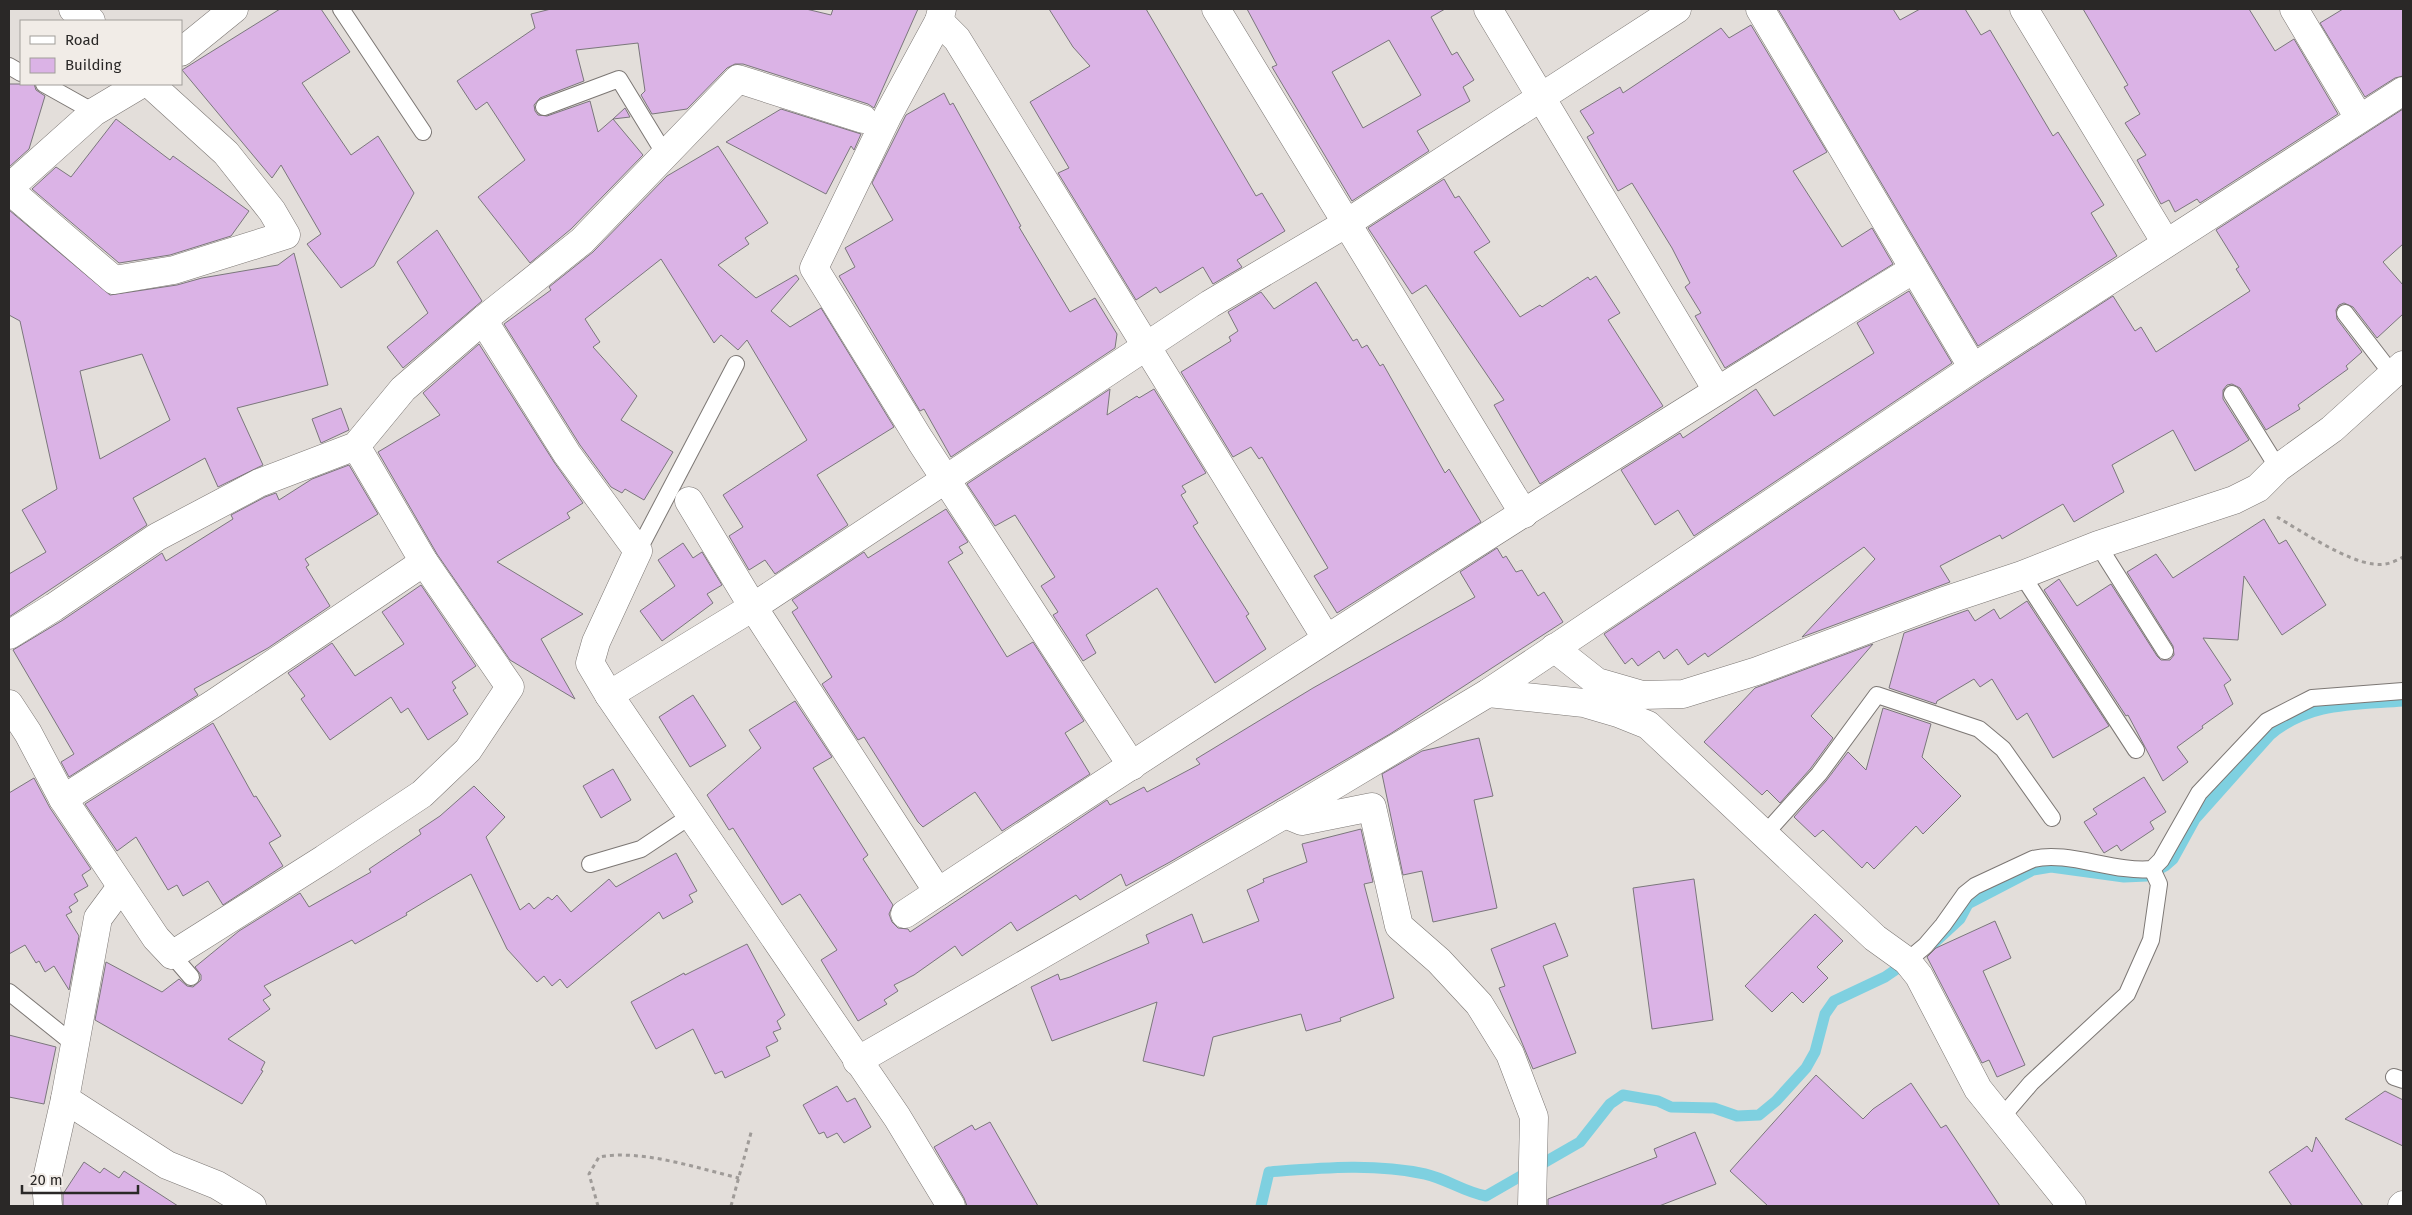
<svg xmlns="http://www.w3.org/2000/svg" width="2412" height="1215" viewBox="0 0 2412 1215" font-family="'Fira Sans',sans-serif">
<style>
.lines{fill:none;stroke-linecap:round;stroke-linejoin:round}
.stream{stroke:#7ed0e0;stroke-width:11}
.building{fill:#dbb3e6;stroke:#7b777c;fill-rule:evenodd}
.lane-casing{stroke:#7c7774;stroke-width:18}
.street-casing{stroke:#7c7774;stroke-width:29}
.path{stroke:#9f9b98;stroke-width:3;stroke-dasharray:4 4;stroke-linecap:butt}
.lane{stroke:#fff;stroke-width:16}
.street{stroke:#fff;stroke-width:28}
</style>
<rect width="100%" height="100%" fill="#e3deda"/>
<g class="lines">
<g class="stream">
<path d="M1933,944L1960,919L1968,904L2033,870L2051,867L2124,877L2147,876L2165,866L2173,859L2195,819L2270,735C2309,702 2354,705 2403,701"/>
<path d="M1261,1206L1269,1172C1321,1168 1374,1163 1425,1174C1447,1179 1464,1192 1486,1196L1580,1142L1610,1104L1623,1095L1658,1101L1671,1107L1714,1108L1737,1116L1759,1115L1776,1101L1806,1068L1815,1052L1825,1014L1834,1001L1885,977L1907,962"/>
</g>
</g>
<g class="building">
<polygon points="280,9 321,9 350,52 302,83 351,155 378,136 414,193 374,266 341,288 307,244 321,234 281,165 272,178 182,70"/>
<polygon points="551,9 806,9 831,15 833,9 918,9 874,108 868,104 743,64 735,64 727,68 687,109 652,114 641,95 645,91 638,43 576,50 584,81 540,98 534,105 535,111 538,115 547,116 590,101 598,132 613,119 643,155 571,229 530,263 478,197 525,160 487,102 476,110 457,81 535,28 531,14"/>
<polygon points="1049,9 1146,9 1256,196 1262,193 1285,231 1237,260 1242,267 1213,284 1203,267 1160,293 1156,287 1136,300 1058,173 1069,168 1030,102 1090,66 1073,47"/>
<path d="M1247,9H1445L1431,17L1452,55L1457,52L1474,80L1463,87L1470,101L1417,131L1429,151L1352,201L1272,67L1277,65ZM1389,40L1421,95L1363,128L1332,72Z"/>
<polygon points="1778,9 1893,9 1900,20 1920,9 1965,9 1981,35 1990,30 2053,136 2058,132 2104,205 2091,213 2117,256 1978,346"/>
<polygon points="2083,9 2249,9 2275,51 2294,39 2338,114 2200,203 2197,199 2175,212 2169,200 2161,204 2137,160 2146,155 2125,123 2140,114 2124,87 2128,85"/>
<polygon points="2343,9 2403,9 2403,76 2395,78 2365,97 2320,23"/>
<polygon points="1751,25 1827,152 1793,171 1842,247 1872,228 1893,264 1725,368 1695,316 1701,313 1685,287 1690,283 1672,248 1632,183 1618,191 1587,137 1594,133 1580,111 1620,87 1623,93 1721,28 1729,38"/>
<polygon points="9,84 34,84 36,90 45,96 29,149 9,167"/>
<polygon points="944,93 950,105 953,103 1021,226 1019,227 1070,312 1095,298 1117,334 1115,348 951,457 924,409 920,411 839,276 855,267 845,248 893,220 872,183 906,115"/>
<polygon points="625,108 630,117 613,119"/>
<polygon points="781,109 861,134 854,150 851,146 826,194 726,142"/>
<polygon points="2403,109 2403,244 2383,262 2403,285 2403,314 2377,338 2353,307 2344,303 2339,305 2336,310 2337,319 2362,352 2346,366 2348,369 2298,405 2300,409 2266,430 2240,388 2232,384 2227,385 2223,390 2223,399 2249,440 2233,450 2195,471 2173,430 2112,465 2124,492 2074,522 2063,504 2002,539 2000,535 1940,566 1950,582 1802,637 1875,559 1864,547 1708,657 1705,653 1688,665 1677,649 1664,659 1659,651 1638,666 1632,658 1625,664 1604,634 1982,381 2113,296 2135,331 2141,327 2156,352 2250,291 2236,269 2239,267 2216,230"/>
<polygon points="116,119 170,160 173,156 249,211 231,236 170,255 119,263 32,189 56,167 71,177"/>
<polygon points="718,146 768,223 745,238 749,244 718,265 756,298 796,275 799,279 771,311 790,327 821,308 894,427 817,475 848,525 775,574 765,560 749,570 729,536 743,527 723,495 807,440 747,340 738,350 721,335 714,343 661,259 585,319 600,342 593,347 637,396 621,420 673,452 644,500 625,489 622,493 611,487 580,445 504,324 551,290 549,287 593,252 667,176"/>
<polygon points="1444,179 1455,198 1459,196 1490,242 1474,252 1520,317 1540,305 1542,307 1588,277 1590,280 1596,276 1620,313 1608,320 1663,406 1540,484 1494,405 1504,400 1426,285 1412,294 1368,228"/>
<path d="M9,210L110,295L177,285L202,278L278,265L294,253L328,385L237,408L263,465L218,487L205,458L133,498L147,525L9,617V574L46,552L22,510L57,489L20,321L9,315ZM142,354L170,420L100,459L80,371Z"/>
<polygon points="437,230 482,301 403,368 387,347 428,313 397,262"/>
<polygon points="1316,282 1353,341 1357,339 1362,348 1367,345 1380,366 1383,364 1445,473 1449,469 1481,522 1337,613 1314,576 1328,568 1262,457 1259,459 1251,447 1233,457 1181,372 1231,341 1229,337 1238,331 1228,312 1261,292 1274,309"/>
<polygon points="1909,291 1952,363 1694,536 1678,510 1655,525 1621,470 1680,433 1683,438 1756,389 1774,416 1874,353 1857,323"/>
<polygon points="479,344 554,462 583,503 567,513 570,518 497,562 583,614 541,639 575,699 510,660 437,554 378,452 440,415 423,393"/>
<polygon points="1110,389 1107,415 1137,396 1139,398 1154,389 1206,473 1182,486 1186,492 1181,495 1198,523 1193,526 1249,614 1246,616 1266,649 1215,683 1157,588 1086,635 1096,653 1083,661 1053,615 1058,612 1041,586 1055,577 1015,515 995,526 967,484"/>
<polygon points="341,408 349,430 321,443 312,419"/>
<polygon points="349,465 378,514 305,559 309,565 306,567 330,606 268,648 194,689 198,695 69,777 61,762 74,754 13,650 63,620 162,553 166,561 233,519 231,515 265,497 276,493 279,500 312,479"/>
<polygon points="946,509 968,542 959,547 963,553 948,562 1007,657 1033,642 1084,721 1065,733 1090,774 1002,831 975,792 923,827 918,822 864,737 858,740 822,684 832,677 792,612 798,608 792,600 864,552 868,558"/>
<polygon points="2264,519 2279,544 2286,540 2326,605 2282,635 2244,576 2238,640 2203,638 2231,680 2224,685 2233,704 2202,726 2203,728 2177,747 2188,762 2163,781 2128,715 2126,716 2044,590 2059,579 2077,606 2111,584 2157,656 2161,660 2170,660 2174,655 2173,646 2127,572 2156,554 2173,578"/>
<polygon points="683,543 693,558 702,552 722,585 707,594 713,603 662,641 640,611 675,586 658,560"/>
<polygon points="1497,548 1503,558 1506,556 1516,572 1522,570 1538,596 1544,592 1563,622 1390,734 1170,862 1126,886 1121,874 1080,900 1076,895 1017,931 1011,922 962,956 955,946 914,975 894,985 898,991 884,1000 887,1004 858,1021 821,960 837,950 800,894 782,905 733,828 729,830 707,795 761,748 749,730 795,701 832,757 813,768 868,855 863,859 893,905 889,914 892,922 898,928 908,929 910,932 1107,800 1110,805 1144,787 1147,792 1200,764 1196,759 1313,688 1475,597 1460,572"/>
<polygon points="421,585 476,666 452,682 456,688 453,690 468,714 428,740 408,708 401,713 391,697 330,740 301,699 305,696 288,673 332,643 355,676 404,644 382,612"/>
<polygon points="2027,601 2109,726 2053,758 2027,713 2017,720 1992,679 1980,687 1974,679 1937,701 1936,704 1889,688 1904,633 1968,610 1975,621 1994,609 2000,619"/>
<polygon points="1873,644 1811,716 1833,738 1811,768 1780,803 1767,790 1762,795 1704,742 1755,688"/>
<polygon points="693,695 726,746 690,767 659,717"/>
<polygon points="1883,708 1931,724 1922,757 1961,796 1923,834 1916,826 1874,869 1867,862 1862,868 1823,830 1815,837 1794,817 1826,781 1848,752 1866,770"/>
<polygon points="213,723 254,797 256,796 281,836 269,843 283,866 223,905 208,881 183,896 177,885 168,890 136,837 117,851 85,804"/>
<polygon points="1479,738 1493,796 1474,800 1497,908 1433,922 1422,871 1403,875 1382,774 1422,751"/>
<polygon points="613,769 631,800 601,818 583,786"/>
<polygon points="2144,777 2166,812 2150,822 2154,829 2121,851 2117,845 2104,853 2084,822 2097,814 2093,809"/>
<polygon points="34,778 50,808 91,869 82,875 88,886 74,894 78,901 69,907 72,912 66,915 79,936 69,990 54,966 45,972 39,961 36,963 25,945 9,954 9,793"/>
<polygon points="474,786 505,817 486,837 520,910 529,903 534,909 548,897 552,900 557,895 571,912 609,879 616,887 676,853 697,891 689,895 693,902 663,919 659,912 567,988 560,979 552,986 544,976 537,982 507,949 471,874 406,913 407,915 355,944 352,940 264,986 271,995 263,1000 270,1009 228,1039 265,1062 261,1070 263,1071 242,1104 95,1020 106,962 162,992 179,979 187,986 193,987 201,980 201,975 195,967 239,931 300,893 309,907 371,872 369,869 421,834 419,830 440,816"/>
<polygon points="1361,829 1373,882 1364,884 1394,998 1340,1018 1341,1021 1306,1031 1301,1014 1213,1037 1204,1076 1143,1061 1157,1002 1052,1041 1031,987 1058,974 1060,980 1070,977 1149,943 1146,935 1192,914 1203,943 1259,921 1247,890 1264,882 1263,879 1307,862 1302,844"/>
<polygon points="1694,879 1713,1020 1652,1029 1633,888"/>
<polygon points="1815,914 1843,941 1817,967 1828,978 1803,1003 1792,992 1772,1012 1745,986"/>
<polygon points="1995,921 2011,958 1983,971 2025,1065 1997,1077 1989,1060 1982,1063 1927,957 1936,948"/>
<polygon points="1555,923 1568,956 1543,966 1576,1053 1533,1069 1499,988 1505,986 1491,949"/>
<polygon points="747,944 785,1015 777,1021 781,1029 773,1032 778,1041 766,1047 770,1056 725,1078 722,1071 715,1074 693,1029 656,1049 631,1002 684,973 685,975"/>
<polygon points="9,1035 56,1047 44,1104 9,1097"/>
<polygon points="1816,1075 1863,1119 1873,1109 1911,1083 1941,1128 1946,1125 2000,1206 1768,1206 1730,1171"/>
<polygon points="837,1086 847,1102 855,1098 871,1127 844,1143 837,1133 827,1138 824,1132 819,1134 803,1105"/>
<polygon points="2385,1091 2403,1100 2403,1146 2345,1119"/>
<polygon points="990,1122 1038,1206 967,1206 964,1198 934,1147 972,1125 975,1130"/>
<polygon points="1695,1132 1716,1184 1659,1206 1548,1206 1548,1199 1657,1157 1654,1149"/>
<polygon points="2316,1137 2363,1206 2292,1206 2269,1172 2307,1146 2312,1152"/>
<polygon points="84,1162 100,1173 104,1168 119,1178 124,1171 178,1206 63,1206 63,1194"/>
</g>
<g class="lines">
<g class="lane-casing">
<g id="lane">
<polyline points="341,9 423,132"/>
<polyline points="9,66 21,73"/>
<polyline points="44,84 94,112"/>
<polyline points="544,107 619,79 666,156"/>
<polyline points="2345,313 2392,374"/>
<polyline points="2232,394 2278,468"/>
<polyline points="2098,545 2165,651"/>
<polyline points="638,551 736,364"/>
<polyline points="2022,575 2136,750"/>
<polyline points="1764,835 1819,774 1877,695 1979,729 2003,749 2052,818"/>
<polyline points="590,864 641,849 692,815"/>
<polyline points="172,955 191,977"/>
<path d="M1907,961L1925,946L1943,925L1965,894L1975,886L2033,859C2067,850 2114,873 2152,869L2161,860L2199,793L2267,721L2312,698L2403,691"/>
<polyline points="9,992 75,1045"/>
<polyline points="2394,1077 2403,1080"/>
<polyline points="2001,1118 2031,1083 2127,994 2151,940 2159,884 2152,869"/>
</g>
</g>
<g class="street-casing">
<g id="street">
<polyline points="73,9 91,21"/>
<polyline points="942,9 939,21 888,115 814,268 920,440 1132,766"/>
<polyline points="1216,9 1524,514"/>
<polyline points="1488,9 1717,390"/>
<polyline points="1760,9 1973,368"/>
<polyline points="2024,9 2166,243"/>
<polyline points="2294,9 2359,118"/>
<polyline points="939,21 957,39 1326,638"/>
<polyline points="181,52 234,9"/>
<polyline points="9,188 94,112 141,84"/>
<polyline points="9,190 114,280 174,270 286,235 272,211 226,153 150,84"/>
<polyline points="483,320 567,454 638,551 596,642 590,663 609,695 897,1117 951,1206"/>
<polyline points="689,501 753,607 938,892"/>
<polyline points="9,635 54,607 157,537 259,483 356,446 403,389 483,320 582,241 738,79 863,119"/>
<polyline points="1554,648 1597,682 1642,695 1683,694 1757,671 1944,601 2022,575 2098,545 2234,500 2258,488 2278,468 2332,429 2403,365"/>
<polyline points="1488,693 1584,703 1618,713 1648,725 1875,938 1907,961 1919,976 1978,1089 2072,1206"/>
<polyline points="609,695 753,607 1210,304 1347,223 1677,9"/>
<polyline points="9,704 28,733 63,799 156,938 172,955 324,859 422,794 468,750 510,687 424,562 356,446"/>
<polyline points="63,799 213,704 424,562"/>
<polyline points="1285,814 1302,821 1372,807 1399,926 1439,961 1479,1004 1510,1054 1534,1117 1532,1206"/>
<path d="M905,914C1238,694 1574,478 1914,269"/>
<polyline points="857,1061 1301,805 1488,693 1973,368 2403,91"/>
<polyline points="65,1099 167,1165 217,1185 252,1206"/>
<polyline points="48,1206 46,1183 65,1099 98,918 121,887"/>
<polyline points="2402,1206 2403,1205"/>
</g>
</g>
<g class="path">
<path d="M2277,517C2301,531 2348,562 2374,564C2385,566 2394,562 2403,557"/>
<path d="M598,1206L589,1174L599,1157C642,1149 696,1168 739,1178"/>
<polyline points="731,1206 752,1129"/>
</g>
<use href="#lane" class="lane"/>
<use href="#street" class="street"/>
</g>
<rect width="2412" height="1215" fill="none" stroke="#2a2827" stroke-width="20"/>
<rect x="20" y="20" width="162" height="65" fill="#f1ece7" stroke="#a19e9a"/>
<rect x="30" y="36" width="25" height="8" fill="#ffffff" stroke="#a19e9a"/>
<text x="65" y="45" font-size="15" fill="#2a2827">Road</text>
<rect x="30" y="58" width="25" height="15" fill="#dbb3e6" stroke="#a19e9a"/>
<text x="65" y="70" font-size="15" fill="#2a2827">Building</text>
<path d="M22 1185v8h116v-8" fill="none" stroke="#2a2827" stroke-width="2.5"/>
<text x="30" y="1185" font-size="15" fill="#2a2827" stroke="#f1ece7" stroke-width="4" paint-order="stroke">20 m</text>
</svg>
